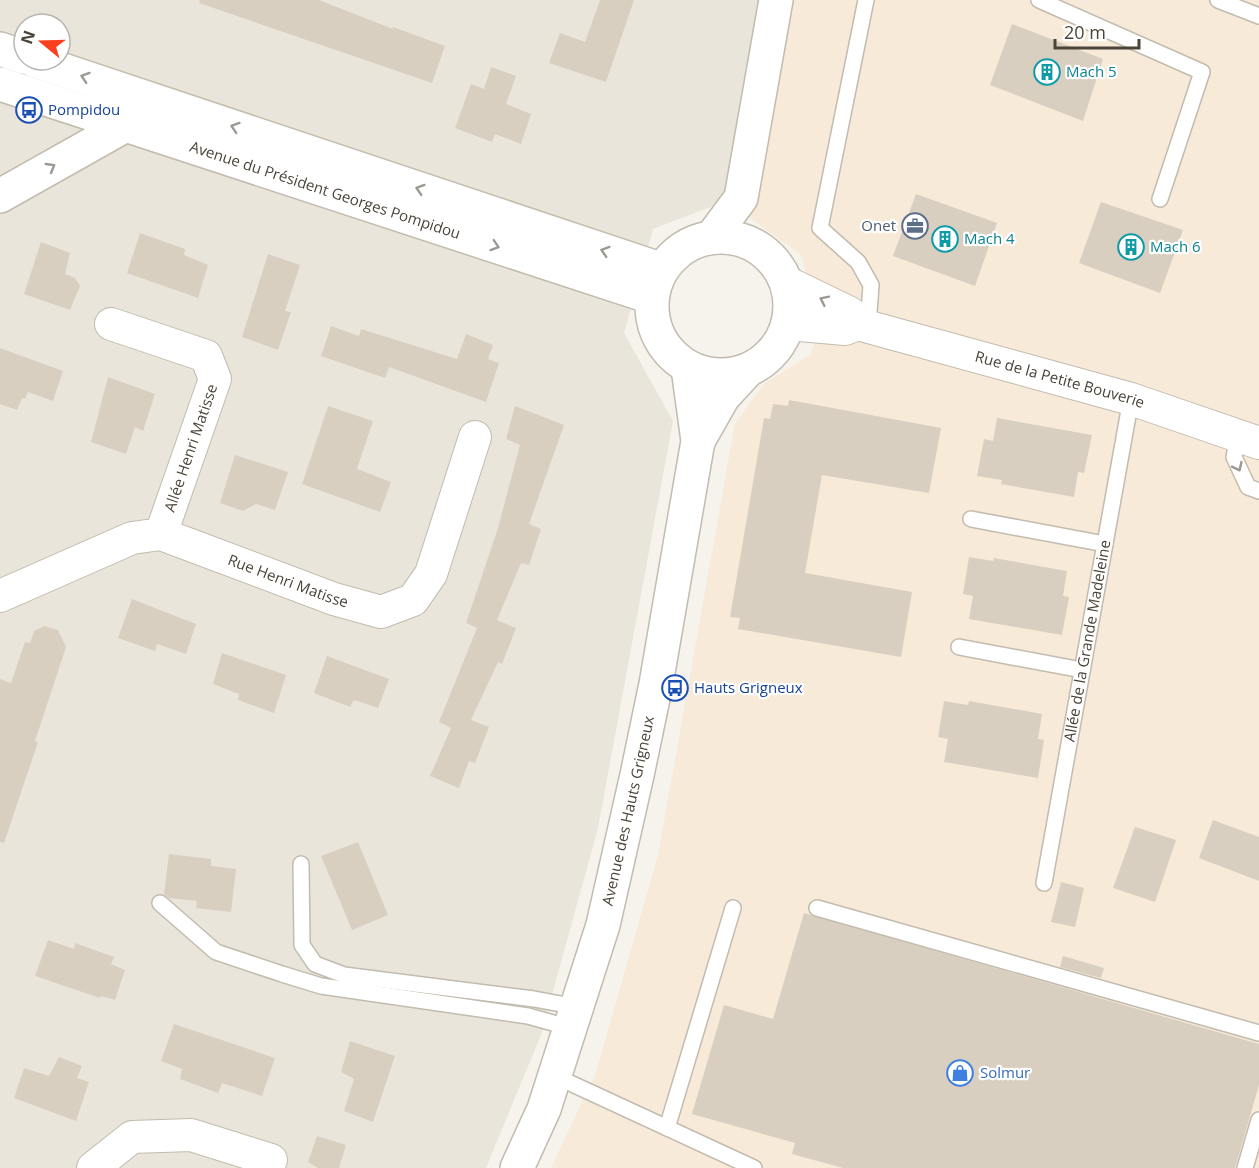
<svg xmlns="http://www.w3.org/2000/svg" width="1259" height="1168" viewBox="0 0 1259 1168" font-family="'Open Sans',sans-serif">
<style>
.residential{fill:#eae5da;fill-rule:evenodd}
.commercial{fill:#f7ead8}
.building{fill:#d8cfc1}
.lines{fill:none;stroke-linecap:round;stroke-linejoin:round}
.service-casing{stroke:#c2bbae;stroke-width:18}
.minor-casing{stroke:#c2bbae;stroke-width:34}
.tertiary-casing{stroke:#c2bbae;stroke-width:36}
.service{stroke:#fff;stroke-width:15}
.minor{stroke:#fff;stroke-width:32}
.tertiary{stroke:#fff;stroke-width:33}
.oneway{stroke:#9c9892}
.labels{text-anchor:middle;stroke-width:4.5;stroke-linejoin:round;paint-order:stroke}
.culture-label{font-size:15px;fill:#0d838f;stroke:#fff;text-anchor:start}
.transit-label{font-size:15px;fill:#164399;stroke:#fff;text-anchor:start}
.street-label{font-size:15px;fill:#4b4439;stroke:#fff}
.service-label{font-size:15px;fill:#4e5e75;stroke:#fff;text-anchor:end}
.shop-label{font-size:15px;fill:#366cbe;stroke:#fff;text-anchor:start}
</style>
<rect width="100%" height="100%" fill="#f6f3ec"/>
<path class="residential" d="M0,0H765L726,201L653,229L624,333L673,421L598,828L541,1035L486,1168H0ZM24,24H60V60H24Z"/>
<polygon class="commercial" points="765,0 1259,0 1259,1168 551,1168 596,1072 658,855 735,423 765,383 811,354 822,319 800,254 726,201"/>
<g class="building">
<polygon points="200,0 319,0 393,29 393,27 445,46 432,83 199,3"/>
<polygon points="600,0 634,0 606,82 549,63 560,33 585,42"/>
<polygon points="1012,24 1103,59 1083,121 990,85"/>
<polygon points="491,67 516,76 506,104 531,114 521,144 495,134 492,142 455,128 471,84 484,89"/>
<polygon points="916,194 997,223 975,286 893,256"/>
<polygon points="1101,202 1183,230 1160,293 1079,263"/>
<polygon points="140,233 185,249 184,255 208,265 198,298 127,273"/>
<polygon points="41,242 70,253 65,274 75,278 80,286 70,310 24,294"/>
<polygon points="268,254 300,265 285,311 291,312 278,350 242,337"/>
<polygon points="331,326 359,336 361,329 457,359 466,334 493,345 488,359 499,363 486,402 389,367 385,378 321,356"/>
<polygon points="0,348 63,371 53,401 28,392 25,399 22,398 17,410 0,404"/>
<polygon points="108,377 155,394 143,431 135,427 126,454 91,442"/>
<polygon points="789,400 941,428 929,493 822,475 805,573 912,592 901,657 738,629 740,618 730,617 764,418 770,419 773,404 788,406"/>
<polygon points="328,406 373,421 357,469 391,482 380,512 302,484"/>
<polygon points="515,406 564,425 529,524 541,529 529,565 521,563 497,620 516,628 502,664 498,662 471,720 489,727 475,763 469,761 459,788 430,776 451,728 439,722 477,628 466,623 498,528 520,445 506,439"/>
<polygon points="997,418 1092,435 1084,473 1078,472 1074,497 1001,484 1002,480 977,476 984,439 993,441"/>
<polygon points="235,455 288,472 275,510 256,504 243,511 220,503"/>
<polygon points="969,557 993,561 994,558 1067,571 1063,596 1069,597 1062,635 969,619 973,596 963,594"/>
<polygon points="132,599 196,624 186,654 157,644 155,651 118,638"/>
<polygon points="44,626 58,630 66,647 35,741 38,742 4,843 0,842 0,679 11,683 25,642 30,643 34,631"/>
<polygon points="222,653 286,675 274,713 238,700 239,694 213,684"/>
<polygon points="327,656 389,679 378,708 354,700 350,707 314,693"/>
<polygon points="944,701 968,705 969,701 1042,714 1038,739 1044,740 1038,778 944,762 948,739 938,737"/>
<polygon points="1213,820 1259,837 1259,881 1199,858"/>
<polygon points="1135,827 1176,840 1155,902 1113,888"/>
<polygon points="358,842 388,915 352,930 321,856"/>
<polygon points="169,854 211,859 211,866 236,869 231,912 196,908 197,901 169,898 164,894"/>
<polygon points="1061,882 1084,888 1075,927 1051,922"/>
<polygon points="804,913 1259,1044 1259,1085 1235,1168 843,1168 792,1154 795,1143 692,1114 724,1005 773,1019"/>
<polygon points="48,940 74,949 75,943 114,957 111,964 125,970 115,1000 101,996 100,998 35,976"/>
<polygon points="1063,956 1104,968 1101,978 1060,967"/>
<polygon points="174,1024 275,1058 262,1096 222,1083 218,1093 180,1079 182,1069 161,1061"/>
<polygon points="350,1041 395,1056 373,1122 344,1111 354,1079 341,1072"/>
<polygon points="59,1057 82,1066 77,1078 89,1082 76,1121 14,1098 24,1068 49,1076"/>
<polygon points="317,1136 346,1145 339,1168 318,1168 308,1162"/>
</g>
<g class="lines">
<g class="service-casing">
<g id="service">
<polyline points="866,0 820,228 858,262 871,285 868,326"/>
<polyline points="1039,0 1202,72 1160,199"/>
<polyline points="1218,0 1259,16"/>
<polyline points="1238,435 1234,457 1248,487 1259,491"/>
<polyline points="971,519 1105,544"/>
<polyline points="959,647 1082,670"/>
<polyline points="301,864 302,945 315,964 344,975 534,999 577,1007"/>
<path id="s1" d="M1044,883L1131,399"/>
<polyline points="160,903 216,952 282,974 321,986 528,1016 571,1028"/>
<polyline points="817,908 1259,1033"/>
<polyline points="555,1076 754,1168"/>
<polyline points="667,1128 733,908"/>
<polyline points="1245,1168 1259,1120"/>
</g>
</g>
<g class="minor-casing">
<g id="minor">
<path id="s2" d="M786,282L850,313L858,324L1131,399L1259,443"/>
<polyline points="111,324 206,356 215,379 161,534"/>
<polyline points="788,324 845,329 858,324"/>
<path id="s3" d="M0,596L132,538L161,534L334,599L381,612L413,600L431,574L475,437"/>
<polyline points="93,1168 132,1137 191,1135 271,1160"/>
</g>
</g>
<g class="tertiary-casing">
<g id="tertiary">
<polyline points="0,49 24,57"/>
<polyline points="33,60 660,269"/>
<path id="s4" d="M0,84L651,297"/>
<polyline points="0,196 126,125 130,113"/>
<polyline points="712,237 741,198 776,0"/>
<circle cx="721" cy="306" r="69"/>
<polyline points="698,441 723,397 747,371"/>
<path id="s5" d="M517,1168L544,1109L603,925L637,775L656,684L698,441L688,368"/>
</g>
</g>
<use href="#service" class="service"/>
<use href="#minor" class="minor"/>
<use href="#tertiary" class="tertiary"/>
</g>
<defs><path id="oneway-chevron" d="M-2-3.5L2.5 0L-2 3.5" fill="none" stroke-width="1.6" stroke-linecap="round" stroke-linejoin="round" transform="scale(1.5)"/></defs>
<g class="oneway">
<use href="#oneway-chevron" transform="translate(85 77) rotate(-162)"/>
<use href="#oneway-chevron" transform="translate(235 127) rotate(-162)"/>
<use href="#oneway-chevron" transform="translate(51 167) rotate(-30)"/>
<use href="#oneway-chevron" transform="translate(420 189) rotate(-162)"/>
<use href="#oneway-chevron" transform="translate(495 246) rotate(18)"/>
<use href="#oneway-chevron" transform="translate(605 251) rotate(-162)"/>
<use href="#oneway-chevron" transform="translate(824 300) rotate(-154)"/>
<use href="#oneway-chevron" transform="translate(1238 467) rotate(64)"/>
</g>
<defs>
<g id="building-ring" transform="scale(1.35)"><circle r="9.5" fill="#fff" stroke="#0f9aa8" stroke-width="1.5"/><path d="M-4-6H4V6H1V3H-1V6H-4ZM-2.5-4.3h1.7v1.8h-1.7ZM.8-4.3h1.7v1.8H.8ZM-2.5-1h1.7V.8h-1.7ZM.8-1h1.7V.8H.8Z" fill="#0f9aa8"/></g>
<g id="bus-ring" transform="scale(1.35)"><circle r="9.5" fill="#fff" stroke="#1a4fb4" stroke-width="1.5"/><path d="M-5-6H5V4H4V6H2V4H-2V6H-4V4H-5ZM-3.5-4V0h7V-4ZM-3.5 1.2v1.5H-2V1.2ZM2 1.2v1.5H3.5V1.2Z" fill="#1a4fb4"/></g>
<g id="office-ring" transform="scale(1.35)"><circle r="9.5" fill="#fff" stroke="#5c6f8a" stroke-width="1.5"/><path d="M-6-3h4V-5.5h4V-3h4V5H-6ZM-1-4.5V-3h2v-1.5ZM-6 0V1H6V0Z" fill="#5c6f8a"/></g>
<g id="shop-ring" transform="scale(1.35)"><circle r="9.5" fill="#fff" stroke="#3f7fe0" stroke-width="1.5"/><path d="M-5-2.5h2.3a2.7 3.5 0 0 1 5.4 0H5L5.5 6h-11ZM-1.5-2.5h3a1.5 2.3 0 0 0-3 0Z" fill="#3f7fe0"/></g>
</defs>
<g fill-rule="evenodd">
<use href="#building-ring" x="1047" y="72"/>
<use href="#bus-ring" x="29" y="110"/>
<use href="#office-ring" x="915" y="226"/>
<use href="#building-ring" x="945" y="239"/>
<use href="#building-ring" x="1131" y="247"/>
<use href="#bus-ring" x="675" y="688"/>
<use href="#shop-ring" x="960" y="1073"/>
</g>
<g class="labels">
<g class="culture-label">
<text x="1066" y="77">Mach 5</text>
<text x="964" y="244">Mach 4</text>
<text x="1150" y="252">Mach 6</text>
</g>
<g class="transit-label">
<text x="48" y="115">Pompidou</text>
<text x="694" y="693">Hauts Grigneux</text>
</g>
<g class="street-label">
<text dy="5" stroke="none"><textPath href="#s4" startOffset="342">Avenue du Président Georges Pompidou</textPath></text>
<text dy="5" stroke="none"><textPath href="#s2" startOffset="294">Rue de la Petite Bouverie</textPath></text>
<text transform="translate(191 448) rotate(-71)" y="5">Allée Henri Matisse</text>
<text dy="5" stroke="none"><textPath href="#s3" startOffset="309">Rue Henri Matisse</textPath></text>
<text dy="5" stroke="none"><textPath href="#s1" startOffset="246">Allée de la Grande Madeleine</textPath></text>
<text dy="5" stroke="none"><textPath href="#s5" startOffset="375">Avenue des Hauts Grigneux</textPath></text>
</g>
<g class="service-label">
<text x="896" y="231">Onet</text>
</g>
<g class="shop-label">
<text x="980" y="1078">Solmur</text>
</g>
</g>
<g transform="translate(42 42) rotate(289)"><circle r="28" fill="#ffffff" stroke="#b7b4b0" stroke-width="1.5"/>
<path d="M0-4.5L10 22L0 15L-10 22Z" fill="#fc3f1d"/>
<text y="-9" font-size="16" font-weight="bold" text-anchor="middle" fill="#4b4439">N</text>
</g>
<path d="M1055 39v9h84v-9" fill="none" stroke="#4b4439" stroke-width="3"/>
<text x="1064" y="39" font-size="18" fill="#4b4439" stroke="#ffffff" stroke-width="4.5" paint-order="stroke">20 m</text>
</svg>
